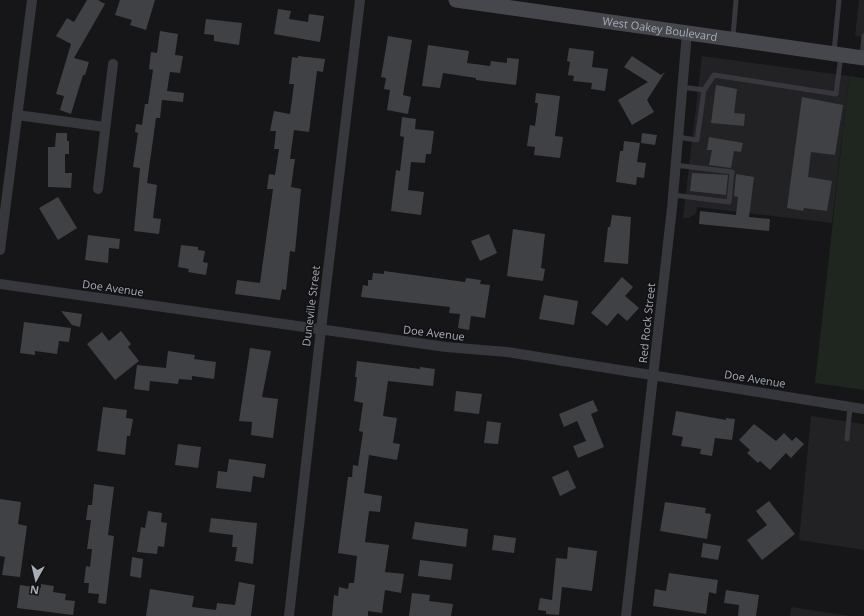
<svg xmlns="http://www.w3.org/2000/svg" width="864" height="616" viewBox="0 0 864 616" font-family="'Open Sans',sans-serif">
<style>
.built{fill:#222225}
.green{fill:#1e261f}
.building{fill:#404145}
.lines{fill:none;stroke-linecap:round;stroke-linejoin:round}
.service{stroke:#37383d;stroke-width:5}
.minor{stroke:#37383d;stroke-width:10}
.secondary{stroke:#45474d;stroke-width:15}
.labels{text-anchor:middle;stroke-width:3;stroke-linejoin:round;paint-order:stroke}
.street-label{font-size:11px;fill:#a8adb8;stroke:#111113}
</style>
<rect width="100%" height="100%" fill="#161618"/>
<g class="built">
<polygon points="859,0 864,0 864,37 855,36"/>
<polygon points="702,56 849,76 832,223 697,207 696,213 689,218 683,218"/>
<polygon points="811,416 864,424 864,550 799,540"/>
<polygon points="791,607 850,616 790,616"/>
</g>
<polygon class="green" points="849,76 864,78 864,390 815,383"/>
<g class="building">
<polygon points="87,0 98,0 105,4 74,58 89,62 85,75 83,75 71,114 60,110 64,96 56,94 71,44 56,36 67,18 74,22"/>
<polygon points="120,0 155,0 146,30 130,25 132,20 115,15"/>
<polygon points="278,9 291,11 289,19 308,22 309,14 324,16 320,42 274,34"/>
<polygon points="206,19 242,23 239,45 214,41 214,35 204,34"/>
<polygon points="160,31 178,34 175,55 183,56 180,73 170,72 167,91 184,93 183,102 162,100 160,118 156,118 147,183 157,185 153,218 161,219 159,234 134,231 140,168 133,167 138,133 135,132 136,124 142,125 145,104 148,104 153,70 149,69 151,52 157,53"/>
<polygon points="388,36 412,40 403,95 411,97 408,114 387,110 390,90 384,89 386,78 381,77"/>
<polygon points="428,45 469,51 467,63 490,66 491,61 507,63 507,58 519,59 516,85 476,80 476,78 443,73 440,88 422,86"/>
<polygon points="569,48 594,51 592,67 608,69 605,91 591,89 592,83 573,81 574,76 568,75 570,62 567,61"/>
<polygon points="298,56 325,59 323,72 317,71 309,132 294,130 290,159 295,159 291,187 301,189 295,252 290,251 286,290 282,289 280,300 235,294 237,280 260,283 273,189 267,189 269,174 275,175 279,149 274,149 276,131 270,131 274,111 290,114 294,84 289,84 292,57 298,58"/>
<polygon points="632,56 661,75 665,72 647,100 654,112 632,125 618,100 648,82 624,67"/>
<polygon points="716,85 737,89 734,113 745,114 744,126 711,123"/>
<polygon points="536,93 560,96 555,136 563,137 560,158 534,155 535,147 527,146 530,125 535,126 538,103 535,103"/>
<polygon points="802,97 843,105 835,155 811,152 808,177 832,181 827,211 804,208 803,211 787,208"/>
<polygon points="402,117 416,119 415,129 434,131 431,154 426,154 425,163 411,162 408,190 424,192 421,215 391,211 396,170 400,171 404,137 400,136"/>
<polygon points="56,133 67,133 67,141 69,141 69,154 65,154 65,173 72,173 71,188 48,187 48,147 55,147"/>
<polygon points="642,133 657,135 655,145 641,143"/>
<polygon points="709,137 743,143 741,152 734,151 731,168 709,165 712,150 707,150"/>
<polygon points="624,141 640,143 637,162 646,163 644,178 637,177 636,185 616,182 620,151 623,151"/>
<polygon points="692,173 728,175 726,195 690,191"/>
<polygon points="736,174 754,177 749,217 770,219 769,231 699,224 700,211 736,215 738,197 734,196"/>
<polygon points="58,197 77,228 58,240 39,208"/>
<polygon points="612,215 631,217 628,264 604,262 608,227 610,227"/>
<polygon points="513,229 545,234 541,268 545,269 543,281 507,276"/>
<polygon points="489,234 497,253 480,261 471,241"/>
<polygon points="88,235 120,239 119,249 109,248 108,263 85,260"/>
<polygon points="181,245 198,247 198,250 205,251 203,262 208,263 206,275 188,272 189,269 178,267"/>
<polygon points="384,271 465,282 466,278 481,280 480,284 490,285 485,318 471,316 469,330 458,328 460,314 449,313 450,307 361,297 363,285 368,286 368,280 372,280 373,273 384,274"/>
<polygon points="622,277 633,287 625,296 639,308 627,321 618,313 607,326 591,313"/>
<polygon points="544,295 578,301 574,325 539,319"/>
<polygon points="61,311 82,314 80,327 72,325"/>
<polygon points="24,322 71,328 69,342 59,341 57,354 35,351 35,355 20,353"/>
<polygon points="121,331 131,344 128,347 139,361 115,380 87,344 102,332 109,341"/>
<polygon points="250,348 271,351 262,397 278,399 273,438 251,435 252,422 239,421"/>
<polygon points="168,351 195,355 194,359 216,362 214,379 192,376 192,380 179,379 178,384 150,381 149,391 134,389 137,365 166,368"/>
<polygon points="357,361 420,369 420,367 435,369 433,386 388,381 383,416 397,418 393,443 400,444 397,460 369,455 364,493 382,496 380,512 369,511 365,542 389,545 385,572 404,574 401,593 385,590 382,613 368,611 368,616 332,616 334,595 338,596 339,587 348,589 349,583 354,583 357,556 338,553 348,477 352,477 353,465 358,466 363,432 359,431 363,403 354,401 357,377 355,377"/>
<polygon points="456,391 482,394 479,414 454,411"/>
<polygon points="593,400 598,411 591,414 604,447 578,458 573,446 586,441 577,421 564,427 559,414"/>
<polygon points="103,407 127,410 126,418 133,419 130,436 127,436 125,455 97,451"/>
<polygon points="676,411 726,420 726,418 735,419 732,440 715,438 712,456 700,454 701,449 681,446 683,437 672,435"/>
<polygon points="487,421 501,423 498,444 484,443"/>
<polygon points="754,424 776,441 784,433 792,441 796,437 804,444 791,458 786,453 770,470 760,461 758,463 747,453 750,450 739,440"/>
<polygon points="178,444 201,447 198,468 175,465"/>
<polygon points="229,459 266,464 264,478 253,476 251,492 216,488 218,471 227,472"/>
<polygon points="568,470 576,488 560,496 552,477"/>
<polygon points="94,484 114,487 108,535 114,536 106,604 98,603 99,594 88,593 89,583 84,583 86,566 90,567 92,549 87,549 91,520 86,520 88,505 92,505"/>
<polygon points="0,499 21,502 18,524 27,526 20,577 2,575 5,557 0,556"/>
<polygon points="769,501 795,534 762,560 747,540 767,525 756,511"/>
<polygon points="665,502 706,508 705,513 711,514 707,539 660,531"/>
<polygon points="148,511 162,513 161,522 167,523 164,547 158,546 157,554 137,552 141,527 145,528"/>
<polygon points="211,518 257,523 253,564 235,561 237,547 232,547 233,535 209,532"/>
<polygon points="415,522 468,529 466,547 412,539"/>
<polygon points="494,535 516,538 514,553 492,550"/>
<polygon points="703,543 721,546 718,560 701,557"/>
<polygon points="568,547 597,551 592,591 562,587 559,615 546,614 546,611 538,610 540,598 552,600 556,558 567,559"/>
<polygon points="132,557 143,559 141,578 130,576"/>
<polygon points="420,560 453,564 451,580 418,576"/>
<polygon points="669,573 718,580 716,594 709,592 706,614 653,606 655,589 666,591"/>
<polygon points="239,582 255,585 251,616 146,616 150,589 194,596 192,607 216,610 217,603 235,605"/>
<polygon points="41,584 54,586 53,592 66,594 65,600 75,601 73,615 17,608 20,585 41,588"/>
<polygon points="726,590 759,595 756,616 738,616 739,605 724,603"/>
<polygon points="412,593 430,595 429,601 453,604 451,616 409,616"/>
</g>
<g class="lines">
<g class="service">
<polyline points="733,37 736,0"/>
<polyline points="834,52 839,0"/>
<polyline points="862,57 864,36"/>
<polyline points="682,87 704,90"/>
<polyline points="677,137 697,140 704,90 714,75 836,94 841,55"/>
<polyline points="673,195 729,202 732,172 675,165"/>
<polyline points="847,439 850,407"/>
</g>
<g class="minor">
<polyline points="17,115 105,127"/>
<polyline points="98,189 113,64"/>
<polyline points="0,250 32,0"/>
<polyline points="0,284 446,347 507,352 864,409"/>
<polyline points="289,616 321,329 360,0"/>
<polyline points="626,616 672,208 687,33"/>
</g>
<path class="secondary" id="s1" d="M456,0L864,58"/>
</g>
<g class="labels">
<g class="street-label">
<text dy="4" stroke="none"><textPath href="#s1" startOffset="206">West Oakey Boulevard</textPath></text>
<text transform="translate(113 288) rotate(8)" y="4">Doe Avenue</text>
<text transform="translate(311 306) rotate(-83)" y="4">Duneville Street</text>
<text transform="translate(647 323) rotate(-84)" y="4">Red Rock Street</text>
<text transform="translate(434 333) rotate(7)" y="4">Doe Avenue</text>
<text transform="translate(755 379) rotate(9)" y="4">Doe Avenue</text>
</g>
</g>
<g transform="translate(36 580) rotate(188)" stroke="#111113" stroke-width="3" paint-order="stroke">
<path d="M0-3L7 15L0 10L-7 15Z" fill="#a8adb8"/>
<text y="-6" font-size="11" font-weight="bold" text-anchor="middle" fill="#a8adb8">N</text>
</g>
</svg>
